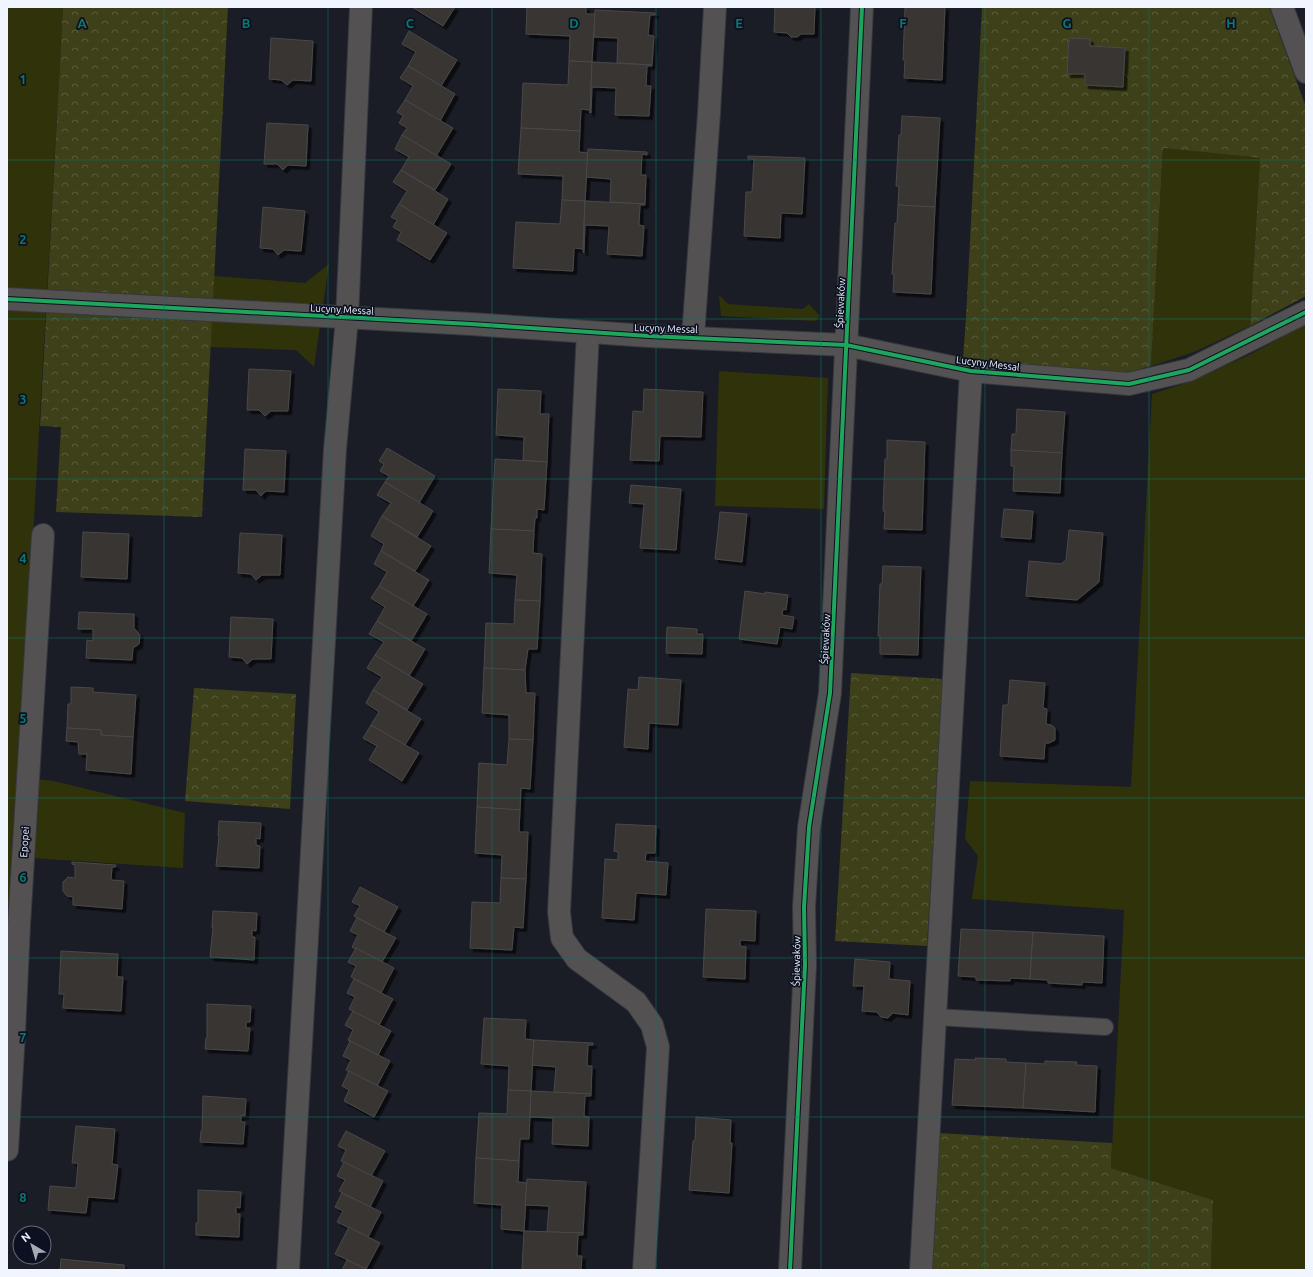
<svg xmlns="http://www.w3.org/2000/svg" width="1313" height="1277" viewBox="0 0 1313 1277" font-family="Ubuntu,sans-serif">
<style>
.green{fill:#30330a}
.forest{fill:url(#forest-crowns)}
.building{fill:#393432;stroke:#4a4849;filter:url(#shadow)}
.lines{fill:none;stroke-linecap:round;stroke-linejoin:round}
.lane-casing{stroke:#35383f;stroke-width:18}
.street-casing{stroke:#35383f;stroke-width:24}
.lane{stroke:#545152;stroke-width:16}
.street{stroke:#545152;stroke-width:22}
.cycleway-casing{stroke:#0c1121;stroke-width:6}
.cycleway{stroke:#20a55d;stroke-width:4}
.grid{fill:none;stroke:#0f766e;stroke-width:1;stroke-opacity:0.55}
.labels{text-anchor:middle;stroke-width:3.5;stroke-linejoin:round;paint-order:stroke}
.street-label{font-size:10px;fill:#f1f5ff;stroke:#0c1121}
.grid-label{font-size:13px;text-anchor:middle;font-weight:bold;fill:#0f766e;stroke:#0c1121;stroke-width:3.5;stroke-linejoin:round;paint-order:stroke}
</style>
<defs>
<pattern id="forest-crowns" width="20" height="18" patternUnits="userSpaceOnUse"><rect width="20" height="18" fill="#3d4018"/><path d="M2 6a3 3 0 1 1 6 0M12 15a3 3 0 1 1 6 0" fill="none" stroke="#5a5c3b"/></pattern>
<filter id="shadow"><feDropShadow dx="3.5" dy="3.5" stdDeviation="0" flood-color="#0009"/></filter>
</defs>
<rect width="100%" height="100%" fill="#1a1d26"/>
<g class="green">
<polygon points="7,7 63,7 7,998"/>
<polygon points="1163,148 1260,158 1250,326 1194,352 1151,366"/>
<polygon points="329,264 314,367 296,350 210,347 214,276 305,283"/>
<polygon points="719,295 728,304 803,309 809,304 820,316 815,321 721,316"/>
<polygon points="1306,324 1306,1270 1211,1270 1213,1200 1111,1168 1124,910 972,899 978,856 965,839 970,781 1131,787 1152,394 1189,382 1251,354"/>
<polygon points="719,371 828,378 824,509 715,506"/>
<polygon points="35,779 54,781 185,813 183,868 32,858"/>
</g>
<g class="forest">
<polygon points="63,7 228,7 202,517 56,512 61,427 40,426"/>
<polygon points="982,7 1269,7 1306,107 1306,296 1250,326 1260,158 1163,148 1151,366 1122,374 963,359 966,318"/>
<polygon points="851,673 943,679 927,946 835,941"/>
<polygon points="194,688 296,694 290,809 185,801"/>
<polygon points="938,1133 1112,1143 1111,1168 1213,1200 1211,1270 930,1270"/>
</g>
<g class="building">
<polygon points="412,7 455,7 443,26"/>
<polygon points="527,7 586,7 586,14 595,14 592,62 569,61 570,36 526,34"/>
<polygon points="775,7 815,7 814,34 801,34 797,37 791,37 787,33 774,32"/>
<polygon points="907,7 945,7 942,80 904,78 905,60 903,60 905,8 907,8"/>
<polygon points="595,10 655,13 655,15 650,15 648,35 654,36 652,65 617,63 618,38 594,37"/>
<polygon points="409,31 457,60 441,86 408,66 416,52 402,44"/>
<polygon points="271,38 313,41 311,81 293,80 287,85 281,80 269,79"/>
<polygon points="1069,38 1090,39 1090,46 1125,48 1123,87 1085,85 1085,74 1067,74"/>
<polygon points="569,61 592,62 590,113 589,110 581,109 580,131 521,128 523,83 568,85"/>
<polygon points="592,62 652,65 652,66 647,66 646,86 651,86 649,116 615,115 616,88 592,87 591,113 590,113"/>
<polygon points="408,66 455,94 440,121 405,100 413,86 400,78"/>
<polygon points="405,100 453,128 436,156 402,135 407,128 399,123 403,116 397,112"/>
<polygon points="902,116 940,118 935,207 898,205 899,186 896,186 899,135 901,135"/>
<polygon points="267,123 308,125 306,166 288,165 283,170 277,164 264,164"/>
<polygon points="521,128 580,131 579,152 588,153 585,201 562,200 563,176 518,174"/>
<polygon points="402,135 451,164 435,190 401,170 409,157 395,149"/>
<polygon points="588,149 647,152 647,155 642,154 641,175 646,175 645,204 610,202 611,179 586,177"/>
<polygon points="748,156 805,158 802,214 781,213 780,238 744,236 746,192 752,192 754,159 748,159"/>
<polygon points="401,170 448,199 433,225 399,204 407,191 393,182"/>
<polygon points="562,200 585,201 583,249 574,248 573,271 513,268 516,222 560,224"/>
<polygon points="585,201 645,204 645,205 640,205 639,225 644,226 642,256 607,254 609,226 585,225 584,253 583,252"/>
<polygon points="399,204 447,233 430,260 397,240 401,232 393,227 397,220 391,217"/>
<polygon points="898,205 935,207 931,294 893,292 894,274 892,274 895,223 897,223"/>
<polygon points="263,207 305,211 301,251 284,250 278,255 273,249 260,248"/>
<polygon points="249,369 291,371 288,411 271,411 265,416 259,410 247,410"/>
<polygon points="498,389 541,391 540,414 549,414 547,462 523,460 524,437 496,435"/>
<polygon points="644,389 703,392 701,437 660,436 659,461 630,460 633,411 643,412"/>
<polygon points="1017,409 1065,412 1062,453 1011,450 1012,434 1016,434"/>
<polygon points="887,440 925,442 922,530 884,529 885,511 883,511 885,459 887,459"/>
<polygon points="387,448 435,476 419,503 385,482 389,476 380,471 384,464 379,461"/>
<polygon points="245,449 286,451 284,492 266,491 261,496 256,490 243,490"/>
<polygon points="1011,450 1062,453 1060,493 1013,491 1014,466 1011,466"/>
<polygon points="495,459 547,462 544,510 537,509 537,518 535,518 534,531 491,529"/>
<polygon points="385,482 433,511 417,537 382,516 391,503 377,495"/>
<polygon points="631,485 681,489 676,550 640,548 644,504 629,503"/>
<polygon points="1004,509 1033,511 1031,539 1001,537"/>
<polygon points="720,512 747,514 742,562 715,559"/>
<polygon points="382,516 431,546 415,571 381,551 384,544 371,536"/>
<polygon points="491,529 534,531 533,553 542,554 540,601 515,600 517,575 489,573"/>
<polygon points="1069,530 1103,533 1099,582 1077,600 1026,596 1029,561 1061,564 1066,560"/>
<polygon points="83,532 129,534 127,579 81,577"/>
<polygon points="240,533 282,535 280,575 262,575 256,580 251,574 238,573"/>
<polygon points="381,551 429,580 413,606 379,586 387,572 374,564"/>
<polygon points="883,566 921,567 918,655 880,654 880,636 878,636 880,584 882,584"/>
<polygon points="379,586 427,614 411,641 377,621 385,607 371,598"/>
<polygon points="745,591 765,594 765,592 788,595 786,610 783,609 782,615 794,617 792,629 780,627 777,644 739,639"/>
<polygon points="515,600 540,601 537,649 528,649 525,670 484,668 486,623 514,624"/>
<polygon points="79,612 134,614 134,628 140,635 139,644 133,648 132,660 86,658 87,640 93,641 93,629 78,629"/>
<polygon points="231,617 273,619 271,659 253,659 247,664 242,658 229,657"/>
<polygon points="377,621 425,649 409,676 375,655 384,642 369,634"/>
<polygon points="667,627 697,629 697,634 703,634 702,654 666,653"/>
<polygon points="375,655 423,684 407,710 373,690 382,677 367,668"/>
<polygon points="484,668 525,670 526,693 535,693 533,740 509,739 509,715 482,713"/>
<polygon points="639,677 681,680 678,725 649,723 648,749 624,747 628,689 638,690"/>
<polygon points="1010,680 1045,683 1043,708 1047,709 1046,724 1051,725 1055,728 1055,740 1049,743 1045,743 1044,759 1000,756 1003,705 1008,705"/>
<polygon points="71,687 93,688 93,692 136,695 133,737 101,735 101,730 67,728 68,704 71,704"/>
<polygon points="373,690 421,719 405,745 371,725 379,712 366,703"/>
<polygon points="371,725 419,753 402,781 369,760 377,746 363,738"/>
<polygon points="67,728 101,730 101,735 133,737 131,774 86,770 87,754 79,754 78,742 66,741"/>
<polygon points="509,739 533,740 530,789 521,788 520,810 477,807 479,763 507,765"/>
<polygon points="477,807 520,810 519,832 528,832 526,879 501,878 502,855 475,853"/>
<polygon points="219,821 261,823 260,839 256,838 256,845 260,846 259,868 216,866 219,836 218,836"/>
<polygon points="616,824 656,826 655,853 646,853 645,861 668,863 666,895 636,893 634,920 602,918 605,859 618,860 618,852 614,851"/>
<polygon points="72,862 116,865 115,867 112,867 111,880 124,881 122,909 73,905 73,897 67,896 63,891 63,882 68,877 75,878 75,865 72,864"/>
<polygon points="501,878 526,879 523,928 514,927 512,950 470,948 472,902 500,903"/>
<polygon points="360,887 398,907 384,932 354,916 360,906 352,902"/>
<polygon points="706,909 756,911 755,941 740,940 740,946 746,947 745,979 703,977"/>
<polygon points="213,911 257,913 256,931 252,930 252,937 255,937 254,960 210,957 213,927 212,928"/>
<polygon points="357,918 396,938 382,962 352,947 358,935 350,931"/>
<polygon points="961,929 1033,932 1030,979 1010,978 1010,981 976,980 976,977 958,976"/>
<polygon points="1033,932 1104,936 1102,983 1082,982 1082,985 1048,983 1048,980 1030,979"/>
<polygon points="356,948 394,968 381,993 351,977 356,966 348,962"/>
<polygon points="61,951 118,954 117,977 123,977 121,1011 63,1008 64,994 59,994"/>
<polygon points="855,959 890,962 889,979 910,981 908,1015 893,1013 888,1018 881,1017 877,1012 862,1011 864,986 853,986"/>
<polygon points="354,979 393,999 379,1025 349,1009 355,997 347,993"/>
<polygon points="207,1004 251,1006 250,1022 246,1022 246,1028 250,1028 248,1051 205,1049 206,1038 207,1038"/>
<polygon points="353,1011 391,1031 378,1055 348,1040 353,1030 345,1025"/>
<polygon points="484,1018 526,1020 525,1039 534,1040 531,1091 508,1090 509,1066 481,1064"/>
<polygon points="534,1040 593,1043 593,1045 588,1045 587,1066 592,1066 591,1094 554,1092 556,1067 532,1065"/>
<polygon points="350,1041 390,1061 377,1086 346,1070 351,1060 343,1056"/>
<polygon points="975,1058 1006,1059 1006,1062 1026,1063 1023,1108 952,1105 955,1059 976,1060"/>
<polygon points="1045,1061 1077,1062 1076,1065 1097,1066 1095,1112 1023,1108 1026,1063 1045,1064"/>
<polygon points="349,1071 388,1091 374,1117 344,1101 349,1090 342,1086"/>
<polygon points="508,1090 531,1091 529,1139 520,1139 519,1161 476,1158 479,1113 507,1114"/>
<polygon points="531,1091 591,1094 591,1096 585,1096 584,1116 589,1117 588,1146 552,1144 553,1118 530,1117"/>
<polygon points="203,1096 246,1099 245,1116 241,1115 241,1122 245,1122 243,1144 200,1142 201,1131 202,1131"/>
<polygon points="696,1117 731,1120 730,1143 732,1143 729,1193 689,1190 693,1141 695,1141"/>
<polygon points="76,1126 115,1129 112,1164 118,1165 114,1199 88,1197 86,1213 48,1210 50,1186 76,1188 78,1163 72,1163"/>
<polygon points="346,1131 385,1151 371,1176 341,1161 346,1150 338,1146"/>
<polygon points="476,1158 519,1161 518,1182 527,1183 524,1231 501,1229 502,1205 474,1203"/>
<polygon points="344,1162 383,1181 370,1207 339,1191 345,1180 337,1176"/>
<polygon points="527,1179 586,1182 583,1233 547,1232 549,1206 525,1205"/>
<polygon points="198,1190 241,1192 240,1208 236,1207 236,1214 240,1214 239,1237 196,1235 196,1223 198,1223"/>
<polygon points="342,1193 381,1212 368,1237 337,1222 343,1211 335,1207"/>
<polygon points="349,1227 380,1243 366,1269 335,1254"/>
<polygon points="524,1231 583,1233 583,1235 578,1235 577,1256 582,1256 581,1270 522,1270"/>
<polygon points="61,1259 124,1265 124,1270 60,1270"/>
<polygon points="347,1260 366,1269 368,1270 342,1270"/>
</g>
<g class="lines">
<g class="lane-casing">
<polyline id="lane" points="936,1017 1105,1027"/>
</g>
<g class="street-casing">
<g id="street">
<polyline points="1282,7 1306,72"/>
<polyline points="7,299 471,324 649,336 846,345 971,371 1129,384 1189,370 1306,312"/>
<polyline points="588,332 559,912 562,938 577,959 636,1002 652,1025 658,1047 644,1270"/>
<polyline points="693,337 709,113 715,7"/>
<polyline points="7,1150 14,1033 19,925 43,535"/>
<polyline points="288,1270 335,449 347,318 361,7"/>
<polyline points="790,1270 805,965 804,907 809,827 830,693 862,7"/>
<polyline points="921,1270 971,371"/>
</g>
</g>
<use href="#lane" class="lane"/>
<use href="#street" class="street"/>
<g class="cycleway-casing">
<g id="cycleway">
<polyline points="7,299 471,324 649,336 846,345 971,371 1129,384 1189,370 1306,312"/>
<polyline points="790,1270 805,965 804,907 809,827 830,693 862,7"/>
</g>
</g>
<use href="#cycleway" class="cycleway"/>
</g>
<path class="grid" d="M164,7V1270M328,7V1270M492,7V1270M656,7V1270M821,7V1270M985,7V1270M1149,7V1270M7,160H1306M7,319H1306M7,479H1306M7,638H1306M7,798H1306M7,958H1306M7,1117H1306"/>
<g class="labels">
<g class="street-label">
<text transform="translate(840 303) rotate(-87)" y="4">Śpiewaków</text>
<text transform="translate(342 309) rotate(3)" y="4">Lucyny Messal</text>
<text transform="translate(666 328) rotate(2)" y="4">Lucyny Messal</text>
<text transform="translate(988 363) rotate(7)" y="4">Lucyny Messal</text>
<text transform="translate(825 639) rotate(-87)" y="4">Śpiewaków</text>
<text transform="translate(24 842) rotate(-86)" y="4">Epopei</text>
<text transform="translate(796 961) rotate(-89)" y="4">Śpiewaków</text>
</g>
</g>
<g class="grid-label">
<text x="82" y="28">A</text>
<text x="246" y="28">B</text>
<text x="410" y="28">C</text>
<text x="574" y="28">D</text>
<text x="739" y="28">E</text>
<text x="903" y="28">F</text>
<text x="1067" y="28">G</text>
<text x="1231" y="28">H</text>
<text x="23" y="84">1</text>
<text x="23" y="244">2</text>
<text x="23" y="404">3</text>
<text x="23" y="563">4</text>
<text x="23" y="723">5</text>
<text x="23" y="882">6</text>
<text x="23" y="1042">7</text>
<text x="23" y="1202">8</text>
</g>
<rect width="1313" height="1277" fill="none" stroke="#f1f5ff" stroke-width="16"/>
<g transform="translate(32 1245) rotate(322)"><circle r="19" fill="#0c1121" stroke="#686c7a"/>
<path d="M0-3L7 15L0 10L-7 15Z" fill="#a6a9b3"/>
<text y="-6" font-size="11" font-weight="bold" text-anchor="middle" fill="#f1f5ff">N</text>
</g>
</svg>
